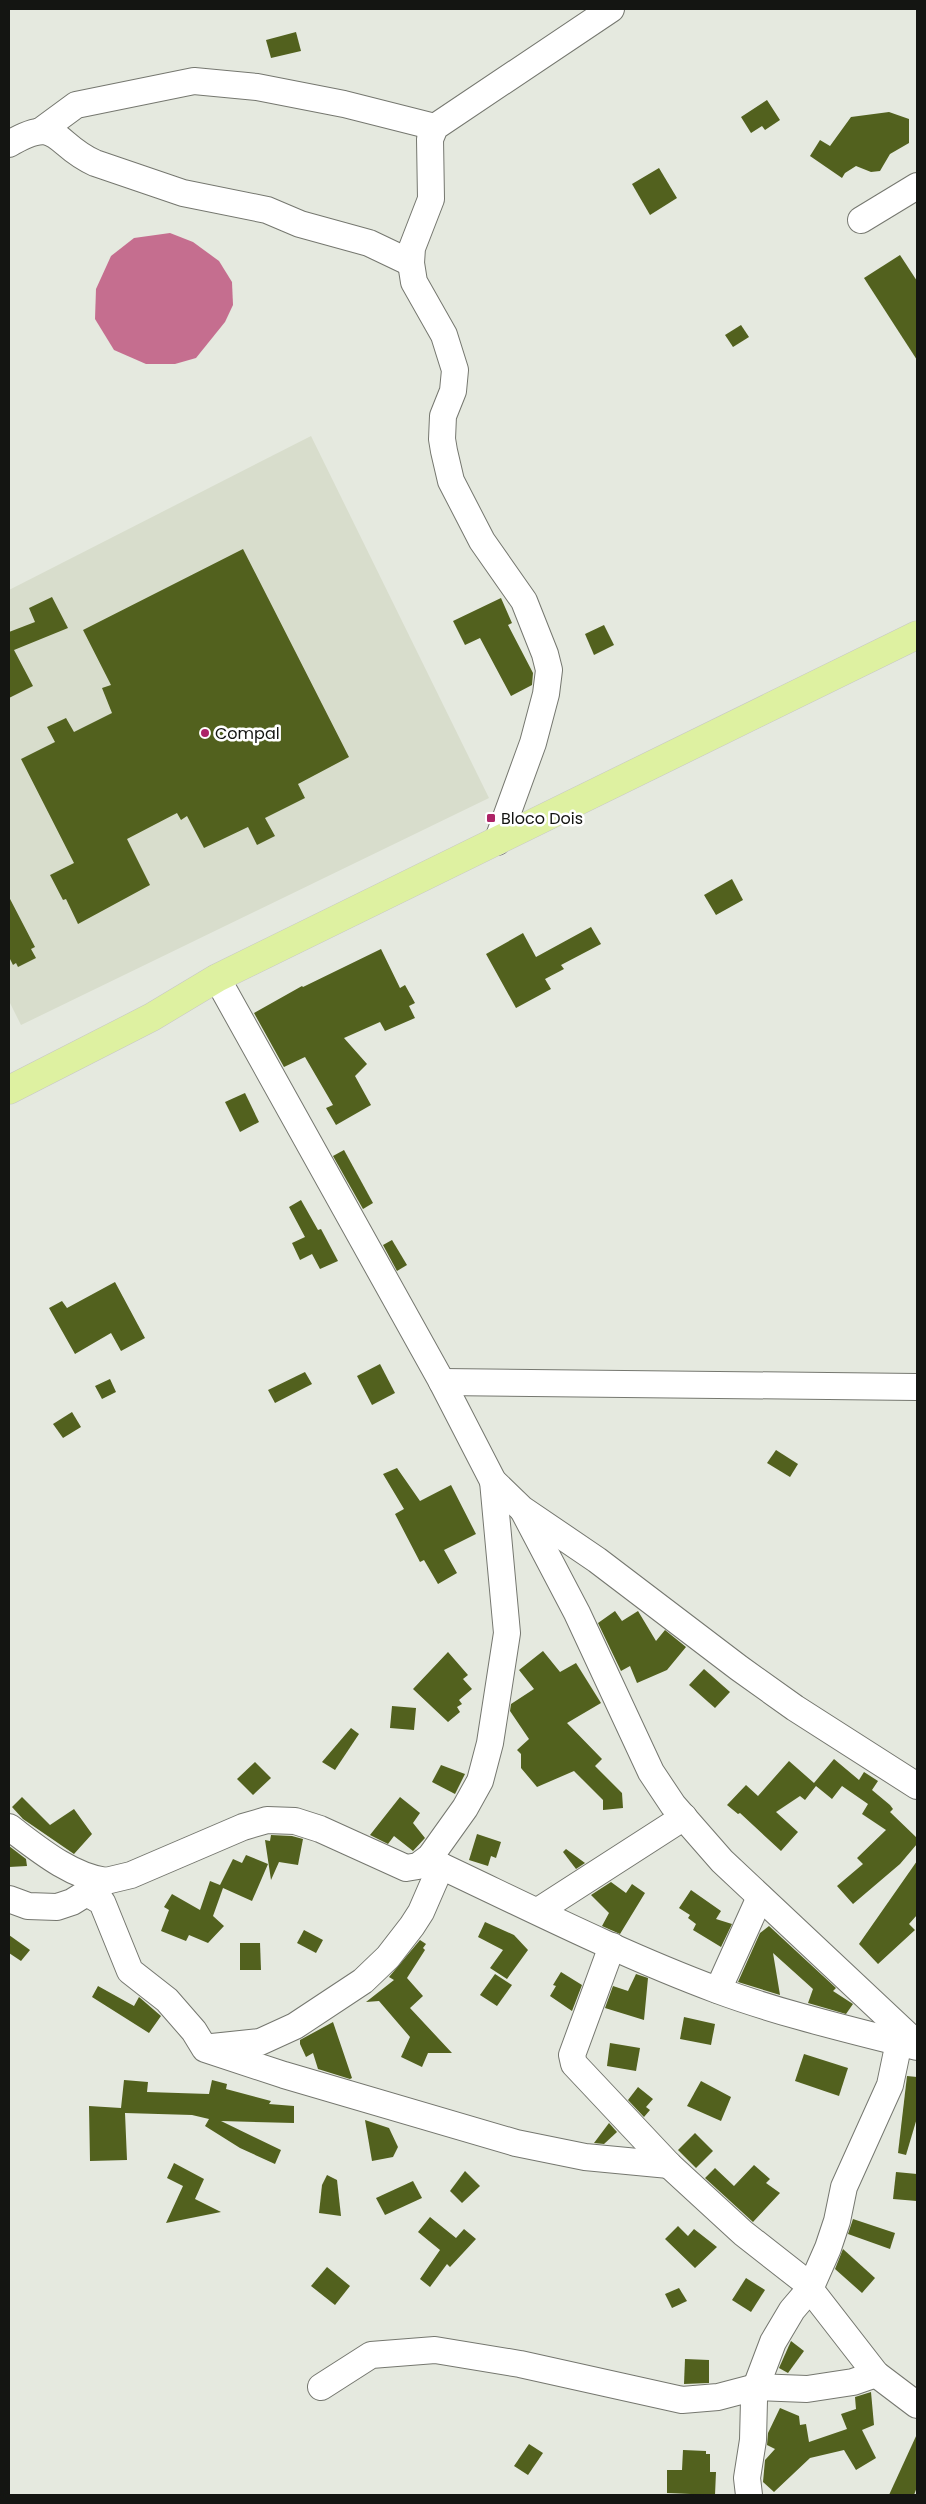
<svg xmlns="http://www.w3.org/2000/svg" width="926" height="2504" viewBox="0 0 926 2504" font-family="Poppins,sans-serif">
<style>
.built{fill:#d8ddcc}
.water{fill:#c56e8f}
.building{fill:#52611e}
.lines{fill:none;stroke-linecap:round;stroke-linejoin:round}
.minor-casing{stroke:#75776f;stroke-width:28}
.major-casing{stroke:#c7c7c6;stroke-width:29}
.minor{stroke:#fff;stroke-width:26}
.major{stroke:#def1a1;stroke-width:28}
.poi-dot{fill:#ad2467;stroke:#fff;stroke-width:2}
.labels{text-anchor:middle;stroke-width:5;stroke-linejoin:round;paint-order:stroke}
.poi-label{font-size:16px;fill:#141512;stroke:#fff;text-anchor:start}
</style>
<rect width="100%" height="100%" fill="#e5e9df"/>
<polygon class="built" points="311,436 489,798 21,1025 9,1001 9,590"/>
<polygon class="water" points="170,233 193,242 219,261 232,282 233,305 225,322 196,358 175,364 146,364 114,350 95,319 96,289 111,256 134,238"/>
<g class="building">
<polygon points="296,32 301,51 271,58 266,40"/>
<polygon points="767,100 780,120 765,130 762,126 751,133 741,117"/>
<polygon points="889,112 909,119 909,143 890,154 880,171 871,172 856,166 845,173 842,178 810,156 820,140 830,146 851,117"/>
<polygon points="659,168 677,198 650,215 632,184"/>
<polygon points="900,255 917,281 917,360 864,278"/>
<polygon points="741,325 749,337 733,347 725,335"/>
<polygon points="243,549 349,757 298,784 305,798 265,818 275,836 257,845 248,827 204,848 187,816 181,820 177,813 127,839 150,885 78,924 66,899 63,900 50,875 74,863 21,759 55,742 47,727 66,718 74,732 112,713 102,688 111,685 83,630"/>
<polygon points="52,597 68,628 14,650 33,686 9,698 9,632 35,622 29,608"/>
<polygon points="501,598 512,623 508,625 533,673 532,685 511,696 480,638 465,645 453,621"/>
<polygon points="604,625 614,645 594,655 585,634"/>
<polygon points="732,879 743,900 716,915 704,895"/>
<polygon points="9,897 35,947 31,949 36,958 18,967 16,963 13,965 9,957"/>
<polygon points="591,927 601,944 561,965 564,969 545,979 551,989 516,1008 486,954 523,933 536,957"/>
<polygon points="381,949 400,988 405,985 415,1003 409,1006 415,1018 385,1031 380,1022 344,1038 367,1064 355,1076 371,1105 336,1125 326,1108 333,1105 305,1057 284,1067 254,1013 302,986 303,987"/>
<polygon points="245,1093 259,1122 240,1132 225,1102"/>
<polygon points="344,1150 373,1203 363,1209 333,1156"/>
<polygon points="301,1200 318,1230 321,1229 338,1261 320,1269 312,1254 300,1260 292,1243 305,1237 289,1207"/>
<polygon points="392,1240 407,1265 397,1271 383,1245"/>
<polygon points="115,1282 145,1338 121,1351 111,1333 75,1354 49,1308 62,1301 67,1308"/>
<polygon points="380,1364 395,1393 372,1405 357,1376"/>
<polygon points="305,1372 312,1384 275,1403 268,1390"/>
<polygon points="110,1379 116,1392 102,1399 95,1386"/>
<polygon points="72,1412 81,1427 63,1438 53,1424"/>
<polygon points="776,1450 798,1464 790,1477 767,1463"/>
<polygon points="397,1468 420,1501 451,1485 476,1534 444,1550 457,1573 438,1584 424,1560 420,1562 395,1514 404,1509 383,1474"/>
<polygon points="615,1611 622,1621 638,1611 656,1641 665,1630 686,1647 667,1670 637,1683 630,1666 621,1671 598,1623"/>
<polygon points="543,1651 560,1672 576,1663 601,1703 567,1723 602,1759 595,1766 622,1793 623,1808 603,1810 603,1800 574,1771 537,1787 521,1768 521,1754 517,1750 529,1739 510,1711 511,1704 534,1689 519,1670"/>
<polygon points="448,1652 468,1675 463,1679 472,1689 459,1700 462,1704 457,1707 460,1712 448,1722 413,1689"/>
<polygon points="704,1669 730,1692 715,1708 689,1685"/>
<polygon points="392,1706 416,1708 414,1730 390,1728"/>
<polygon points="351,1728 359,1734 335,1770 322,1762"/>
<polygon points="834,1759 859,1780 864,1772 878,1781 872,1790 890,1805 893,1809 890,1812 917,1838 917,1844 900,1864 853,1904 837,1886 863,1864 857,1858 886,1830 862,1814 868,1804 842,1786 832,1799 816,1786 805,1800 800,1796 776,1812 798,1832 781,1851 740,1813 738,1814 727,1805 746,1785 758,1796 789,1761 814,1783"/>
<polygon points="255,1762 271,1778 253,1795 237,1779"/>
<polygon points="441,1765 465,1774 455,1794 432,1782"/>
<polygon points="22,1797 50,1825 74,1809 92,1834 74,1854 23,1819 12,1807"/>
<polygon points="400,1797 420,1813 413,1823 425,1838 413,1851 394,1836 388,1844 370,1835"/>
<polygon points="477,1834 501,1842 496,1858 491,1856 488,1866 469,1860"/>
<polygon points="271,1835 292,1836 303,1839 298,1865 279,1862 271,1880 265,1840 270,1841"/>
<polygon points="9,1846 26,1859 27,1866 9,1867"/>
<polygon points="566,1849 585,1863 576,1869 563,1852"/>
<polygon points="246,1855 268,1864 252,1901 223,1888 213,1916 224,1926 208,1943 189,1935 186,1941 161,1931 169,1910 164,1907 172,1894 200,1910 210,1881 220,1885 233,1859 242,1863"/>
<polygon points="917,1861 917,1915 909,1924 915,1930 878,1964 859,1944"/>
<polygon points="611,1882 626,1893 632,1884 645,1893 620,1934 602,1926 609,1913 591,1895"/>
<polygon points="691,1890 721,1911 716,1919 732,1924 721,1947 693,1930 696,1924 688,1918 690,1915 679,1908"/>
<polygon points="485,1922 514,1935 528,1950 507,1979 490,1968 503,1950 478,1937"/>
<polygon points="769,1926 836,1988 833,1991 853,2004 846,2014 808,2003 813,1989 773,1953 780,1995 738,1982 760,1933"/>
<polygon points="304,1930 323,1940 316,1953 297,1943"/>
<polygon points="9,1935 30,1950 21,1961 9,1953"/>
<polygon points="420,1940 426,1944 423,1948 425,1950 407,1978 423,1996 410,2008 452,2053 428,2053 422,2067 401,2057 410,2037 379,2001 366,2002 394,1980 389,1977"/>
<polygon points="240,1943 260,1943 261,1970 240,1970"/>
<polygon points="561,1972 582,1985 572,2011 550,1996 556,1986 553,1985"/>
<polygon points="495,1974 512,1985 497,2006 480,1995"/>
<polygon points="636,1974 648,1978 644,2020 605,2008 613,1986 628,1991"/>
<polygon points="98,1986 134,2006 139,1997 161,2016 149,2033 92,1997"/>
<polygon points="684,2017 715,2024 711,2045 680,2039"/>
<polygon points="333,2022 352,2078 350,2079 318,2069 313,2053 306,2057 300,2044 300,2040"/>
<polygon points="610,2043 640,2048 636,2071 607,2066"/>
<polygon points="804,2054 848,2068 839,2096 795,2081"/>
<polygon points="907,2076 917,2077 917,2118 906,2155 898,2153"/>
<polygon points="124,2080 148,2082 147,2092 209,2094 212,2080 227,2084 226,2089 271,2101 269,2104 294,2106 294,2123 221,2121 281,2150 275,2164 240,2148 205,2126 209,2119 192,2115 125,2113 127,2160 90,2161 89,2106 121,2108"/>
<polygon points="701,2081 731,2097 721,2121 687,2106"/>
<polygon points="638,2087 653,2099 646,2107 650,2110 644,2117 628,2100"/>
<polygon points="365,2120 389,2128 398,2147 393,2157 372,2161"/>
<polygon points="609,2123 617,2132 604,2144 594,2143"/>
<polygon points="695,2133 713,2151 696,2168 678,2150"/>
<polygon points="174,2163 204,2179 195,2199 221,2212 166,2223 183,2186 167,2178"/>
<polygon points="754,2165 770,2179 766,2183 780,2193 753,2222 705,2178 715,2168 734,2186"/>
<polygon points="465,2171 480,2186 462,2203 450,2191"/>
<polygon points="896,2172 917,2174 917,2201 893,2199"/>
<polygon points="327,2175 337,2180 341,2216 319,2213 322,2185"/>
<polygon points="413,2181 422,2198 385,2215 376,2198"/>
<polygon points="430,2217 456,2238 464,2229 476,2239 450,2267 447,2264 430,2287 420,2279 440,2250 418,2232"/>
<polygon points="853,2219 895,2233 890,2249 848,2234"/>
<polygon points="678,2226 688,2236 694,2229 717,2247 695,2268 665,2239"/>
<polygon points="843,2249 875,2278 862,2293 835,2269"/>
<polygon points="327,2267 350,2286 335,2305 311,2286"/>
<polygon points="746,2278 765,2290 751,2312 732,2300"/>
<polygon points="679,2288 687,2301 672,2308 665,2294"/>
<polygon points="791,2341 804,2351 788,2373 779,2368"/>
<polygon points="685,2359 709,2360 709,2383 684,2384"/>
<polygon points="871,2392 874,2425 862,2430 876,2458 856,2470 844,2450 810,2458 774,2492 763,2482 765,2460 775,2449 767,2445 768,2433 780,2408 799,2416 800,2425 806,2424 809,2442 847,2429 841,2414 856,2409 855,2397"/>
<polygon points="917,2434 917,2487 914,2495 889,2495"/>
<polygon points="529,2444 543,2453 528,2475 514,2466"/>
<polygon points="683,2450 706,2451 706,2454 710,2454 710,2472 716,2472 715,2495 667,2493 667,2470 682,2470"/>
</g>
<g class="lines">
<g class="minor-casing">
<g id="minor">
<polyline points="42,130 76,105 194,81 257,87 344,104 435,127"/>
<path d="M9,144C60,114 52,144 95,163L183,193L267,210L300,224L369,243L411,263"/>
<polyline points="861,220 917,186"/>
<polyline points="497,842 533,743 546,694 549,670 545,654 524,601 482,541 451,481 444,451 442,439 443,416 453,391 455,370 444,335 414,282 411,263 412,248 431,199 430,139 435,127 611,9"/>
<polyline points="217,978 442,1382 493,1481 522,1509 597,1560 739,1668 795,1708 917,1786"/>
<polyline points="442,1382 917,1387"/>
<polyline points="524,1512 577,1613 651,1772 673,1805 722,1861 917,2044"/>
<path d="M9,1827C37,1848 70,1876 106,1881"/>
<path d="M430,1857L441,1866C532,1909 623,1955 717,1990C782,2014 851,2030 917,2047"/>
<polyline points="87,1893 102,1902 130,1971 167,2000 194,2031 205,2049 284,2075 516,2143 585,2157 669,2165"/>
<polyline points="9,1899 28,1906 57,1907 72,1902 106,1881 131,1875 243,1827 267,1820 295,1821 320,1829 406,1868 418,1866 430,1857 465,1808 480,1781 490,1743 507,1633 493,1481"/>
<polyline points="538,1911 684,1817"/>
<polyline points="612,1946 572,2055 574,2064 669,2165 743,2233 803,2280 876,2374 917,2405"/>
<polyline points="718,1990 760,1897"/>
<polyline points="212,2047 260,2042 295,2026 363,1981 388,1957 412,1926 421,1912 441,1866"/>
<polyline points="321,2387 371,2355 435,2350 520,2364 682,2400 718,2397 756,2387 807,2389 853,2382 876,2374"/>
<polyline points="749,2495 747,2478 753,2440 754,2400 756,2387 773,2342 792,2310 810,2289 828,2248 837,2221 844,2187 890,2085 899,2042"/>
</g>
</g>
<g class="major-casing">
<polyline id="major" points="9,1090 152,1017 217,978 917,635"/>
</g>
<use href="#minor" class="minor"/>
<use href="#major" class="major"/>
</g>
<g class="poi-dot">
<circle cx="205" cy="733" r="5"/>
<rect x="486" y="813" width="10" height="10" rx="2.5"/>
</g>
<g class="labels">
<g class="poi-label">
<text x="215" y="739">Compal</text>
<text x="501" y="824">Bloco Dois</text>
</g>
</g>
<rect width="926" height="2504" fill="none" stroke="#141512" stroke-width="20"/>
</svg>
